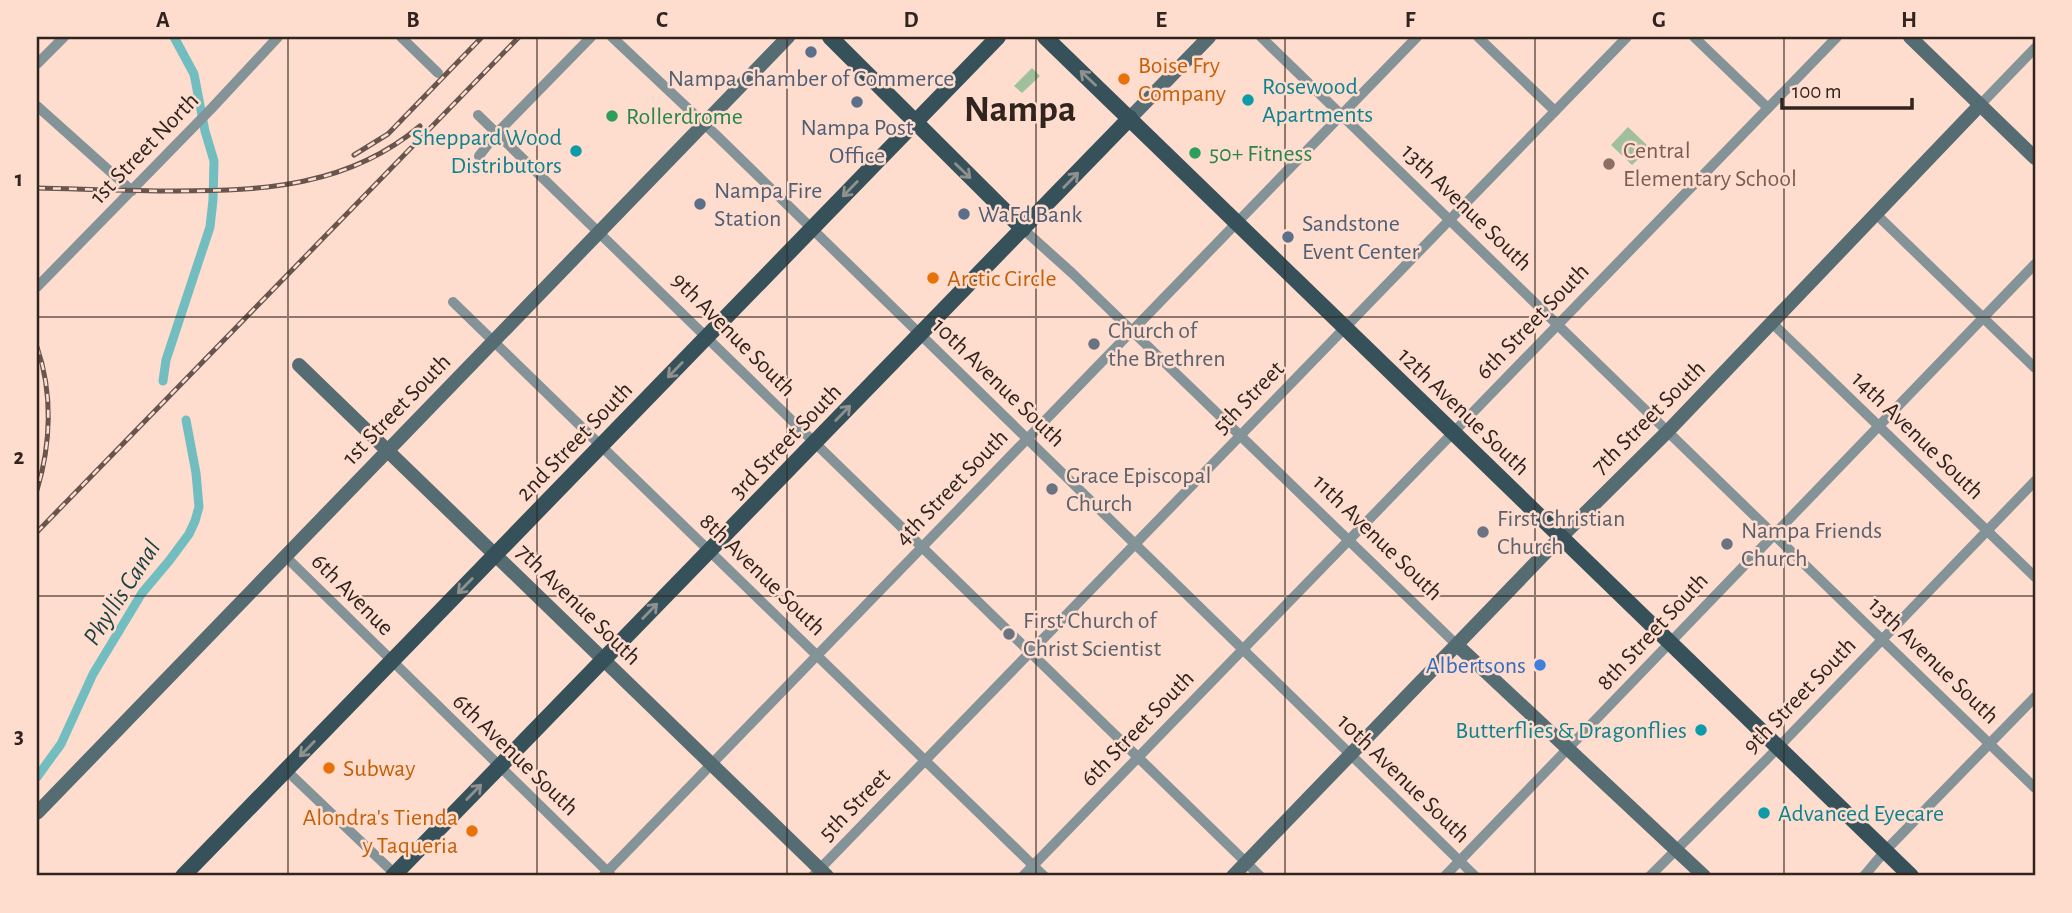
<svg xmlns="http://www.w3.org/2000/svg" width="2072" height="913" viewBox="0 0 2072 913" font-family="'Alegreya Sans',sans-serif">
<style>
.green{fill:#a0bf9c}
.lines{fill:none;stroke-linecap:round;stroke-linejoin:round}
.canal{stroke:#72bdc0;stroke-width:9}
.street{stroke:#849398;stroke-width:10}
.secondary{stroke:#566c73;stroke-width:14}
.primary{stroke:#365159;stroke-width:16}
.rail-casing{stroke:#67554e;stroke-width:5}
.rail{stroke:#feddcf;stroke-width:2.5;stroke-dasharray:8;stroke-linecap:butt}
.oneway{stroke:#90908e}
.grid{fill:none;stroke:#31241f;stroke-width:2;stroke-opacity:0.55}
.service-dot{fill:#5c6f8a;stroke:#feddcf;stroke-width:2.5}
.food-dot{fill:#e8710a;stroke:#feddcf;stroke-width:2.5}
.culture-dot{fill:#0f9aa8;stroke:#feddcf;stroke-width:2.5}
.leisure-dot{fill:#2e9e5b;stroke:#feddcf;stroke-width:2.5}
.education-dot{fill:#8d6e63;stroke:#feddcf;stroke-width:2.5}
.worship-dot{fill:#6b7280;stroke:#feddcf;stroke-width:2.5}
.shop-dot{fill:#3f7fe0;stroke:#feddcf;stroke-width:2.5}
.labels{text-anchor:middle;stroke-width:5;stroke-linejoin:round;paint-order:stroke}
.food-label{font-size:24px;fill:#c56008;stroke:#feddcf;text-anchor:start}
.service-label{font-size:24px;fill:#4e5e75;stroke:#feddcf;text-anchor:start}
.culture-label{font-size:24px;fill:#0d838f;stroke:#feddcf;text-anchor:start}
.leisure-label{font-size:24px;fill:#27864d;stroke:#feddcf;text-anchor:start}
.street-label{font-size:24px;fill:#31241f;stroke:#feddcf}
.education-label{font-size:24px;fill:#785e54;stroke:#feddcf;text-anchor:start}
.worship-label{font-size:24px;fill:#5b616d;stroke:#feddcf;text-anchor:start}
.shop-label{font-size:24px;fill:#366cbe;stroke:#feddcf;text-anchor:end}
.water-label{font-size:26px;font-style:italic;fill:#1d4243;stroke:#feddcf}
.town-label{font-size:38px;font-weight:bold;fill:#31241f;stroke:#feddcf}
.neatline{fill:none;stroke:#31241f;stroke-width:2.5}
.grid-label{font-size:23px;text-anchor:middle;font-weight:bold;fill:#31241f}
</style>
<rect width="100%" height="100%" fill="#feddcf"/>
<g class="green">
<polygon points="1032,68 1040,76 1022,93 1014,86"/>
<polygon points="1628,127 1650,148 1632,165 1611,145"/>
</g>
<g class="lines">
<g class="canal">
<polyline points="163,381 166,360 210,227 213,200 214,161 205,131 194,74 174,37"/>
<polyline points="37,777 61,744 93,674 142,593 169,561 189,534 195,521 199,507 196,473 186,420"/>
</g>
<g class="street">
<polyline points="401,37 438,73"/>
<polyline points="612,37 716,135 1475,876"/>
<polyline points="1261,37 2035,788"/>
<polyline points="1478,37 1555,111"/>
<polyline points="1694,37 1768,108"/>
<polyline points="37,64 64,37"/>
<polyline points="1980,105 2035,48"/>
<polyline points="37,106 132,191"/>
<polyline points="478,115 1260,876"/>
<polyline points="479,156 496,134 591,37"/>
<polyline points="1877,215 2035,368"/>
<polyline points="1023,229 1072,273 1457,645"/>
<polyline points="37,287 211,109 278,37"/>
<polyline points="453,302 1044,876"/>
<polyline points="1772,323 2035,577"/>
<polyline points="285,556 610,874"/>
<polyline points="286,770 397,876"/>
<polyline points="603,876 1417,37"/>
<polyline points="813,876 1627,37"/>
<polyline points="1023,876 1837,37"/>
<polyline points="1445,876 2035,264"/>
<polyline points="1650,876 1768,758 2035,481"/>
<polyline points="1864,876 1885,851 2035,697"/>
</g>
<g class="secondary">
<polyline points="1910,37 2035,158"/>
<polyline points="1130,118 1209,37"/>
<polyline points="299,365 827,876"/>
<polyline points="1457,645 1704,876"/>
<polyline points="37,813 788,37"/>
<polyline points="1233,876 1550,548 1668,431 1980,105"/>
</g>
<g class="primary">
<polyline points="830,37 1023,229"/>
<polyline points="1045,37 1911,876"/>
<polyline points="183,876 998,37"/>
<polyline points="393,876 1130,118"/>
</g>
<g class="rail-casing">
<g id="rail">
<polyline points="354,155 388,134 482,37"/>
<path d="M37,188C83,189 130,191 176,191C264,191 349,186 420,126"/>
<path d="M37,347C53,393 51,444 37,490"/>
<polyline points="37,532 519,37"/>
</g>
</g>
<use href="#rail" class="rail"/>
</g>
<defs><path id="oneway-shaft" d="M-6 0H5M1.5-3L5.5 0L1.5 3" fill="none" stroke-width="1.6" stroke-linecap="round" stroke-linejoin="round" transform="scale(1.75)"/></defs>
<g class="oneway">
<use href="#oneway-shaft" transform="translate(1088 78) rotate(-136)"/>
<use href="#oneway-shaft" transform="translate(963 171) rotate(44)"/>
<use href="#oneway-shaft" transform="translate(1071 180) rotate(-46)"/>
<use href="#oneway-shaft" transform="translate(850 189) rotate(134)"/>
<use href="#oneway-shaft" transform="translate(675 370) rotate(134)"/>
<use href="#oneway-shaft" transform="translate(843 413) rotate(-46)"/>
<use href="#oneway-shaft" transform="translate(465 586) rotate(134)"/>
<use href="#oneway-shaft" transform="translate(650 611) rotate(-46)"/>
<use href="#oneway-shaft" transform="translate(307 749) rotate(134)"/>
<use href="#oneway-shaft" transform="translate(474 792) rotate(-46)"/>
</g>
<path class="grid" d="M288,37V876M537,37V876M787,37V876M1036,37V876M1285,37V876M1535,37V876M1784,37V876M37,317H2035M37,596H2035"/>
<g class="service-dot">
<circle cx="811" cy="52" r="7"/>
<circle cx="857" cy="102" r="7"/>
<circle cx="700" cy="204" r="7"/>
<circle cx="964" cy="214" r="7"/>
<circle cx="1288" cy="237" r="7"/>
</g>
<g class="food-dot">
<circle cx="1124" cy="79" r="7"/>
<circle cx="933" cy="278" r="7"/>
<circle cx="329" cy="768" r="7"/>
<circle cx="472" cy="831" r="7"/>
</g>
<g class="culture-dot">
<circle cx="1248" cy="100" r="7"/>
<circle cx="576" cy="151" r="7"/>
<circle cx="1701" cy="730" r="7"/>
<circle cx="1764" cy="813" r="7"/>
</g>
<g class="leisure-dot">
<circle cx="612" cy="116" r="7"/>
<circle cx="1195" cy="153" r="7"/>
</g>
<circle class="education-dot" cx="1609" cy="164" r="7"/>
<g class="worship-dot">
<circle cx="1094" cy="344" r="7"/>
<circle cx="1052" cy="489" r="7"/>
<circle cx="1483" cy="532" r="7"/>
<circle cx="1727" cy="544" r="7"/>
<circle cx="1009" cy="634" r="7"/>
</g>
<circle class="shop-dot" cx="1540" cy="665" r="7"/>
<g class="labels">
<g class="food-label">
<text x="1138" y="73">Boise Fry<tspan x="1138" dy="28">Company</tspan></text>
<text x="947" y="286">Arctic Circle</text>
<text x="343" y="776">Subway</text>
<text x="458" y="825" text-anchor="end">Alondra's Tienda<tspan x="458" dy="28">y Taqueria</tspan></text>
</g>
<g class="service-label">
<text x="811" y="86" text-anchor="middle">Nampa Chamber of Commerce</text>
<text x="857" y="135" text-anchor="middle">Nampa Post<tspan x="857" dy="28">Office</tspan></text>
<text x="714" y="198">Nampa Fire<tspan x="714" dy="28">Station</tspan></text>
<text x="978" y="222">WaFd Bank</text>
<text x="1302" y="231">Sandstone<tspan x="1302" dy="28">Event Center</tspan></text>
</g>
<g class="culture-label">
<text x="1262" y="94">Rosewood<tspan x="1262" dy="28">Apartments</tspan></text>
<text x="562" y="145" text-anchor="end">Sheppard Wood<tspan x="562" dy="28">Distributors</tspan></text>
<text x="1687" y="738" text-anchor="end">Butterflies &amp; Dragonflies</text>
<text x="1778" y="821">Advanced Eyecare</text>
</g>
<g class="leisure-label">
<text x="626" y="124">Rollerdrome</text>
<text x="1209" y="161">50+ Fitness</text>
</g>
<g class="street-label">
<text transform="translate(144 148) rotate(-46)" y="8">1st Street North</text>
<text transform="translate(1467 207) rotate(44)" y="8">13th Avenue South</text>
<text transform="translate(1532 321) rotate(-46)" y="8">6th Street South</text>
<text transform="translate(734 334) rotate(45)" y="8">9th Avenue South</text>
<text transform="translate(999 382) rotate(44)" y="8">10th Avenue South</text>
<text transform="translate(1248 397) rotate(-46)" y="8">5th Street</text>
<text transform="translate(396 409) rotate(-46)" y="8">1st Street South</text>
<text transform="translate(1464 411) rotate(44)" y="8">12th Avenue South</text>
<text transform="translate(1648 417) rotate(-45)" y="8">7th Street South</text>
<text transform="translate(1918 435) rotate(44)" y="8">14th Avenue South</text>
<text transform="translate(574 441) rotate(-46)" y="8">2nd Street South</text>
<text transform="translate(785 441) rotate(-46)" y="8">3rd Street South</text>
<text transform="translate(951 487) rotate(-46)" y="8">4th Street South</text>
<text transform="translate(1378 537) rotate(44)" y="8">11th Avenue South</text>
<text transform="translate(763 574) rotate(44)" y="8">8th Avenue South</text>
<text transform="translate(353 594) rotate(45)" y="8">6th Avenue</text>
<text transform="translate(579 604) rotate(44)" y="8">7th Avenue South</text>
<text transform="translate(1652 631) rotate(-47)" y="8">8th Street South</text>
<text transform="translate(1934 660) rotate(44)" y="8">13th Avenue South</text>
<text transform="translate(1799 695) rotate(-46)" y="8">9th Street South</text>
<text transform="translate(1137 728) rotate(-46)" y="8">6th Street South</text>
<text transform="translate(516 754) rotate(44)" y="8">6th Avenue South</text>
<text transform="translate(1404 778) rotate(44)" y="8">10th Avenue South</text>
<text transform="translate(854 804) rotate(-46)" y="8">5th Street</text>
</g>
<g class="education-label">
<text x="1623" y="158">Central<tspan x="1623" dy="28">Elementary School</tspan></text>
</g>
<g class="worship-label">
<text x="1108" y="338">Church of<tspan x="1108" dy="28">the Brethren</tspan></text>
<text x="1066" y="483">Grace Episcopal<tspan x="1066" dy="28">Church</tspan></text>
<text x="1497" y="526">First Christian<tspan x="1497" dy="28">Church</tspan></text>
<text x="1741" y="538">Nampa Friends<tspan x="1741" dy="28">Church</tspan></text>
<text x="1023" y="628">First Church of<tspan x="1023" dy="28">Christ Scientist</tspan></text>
</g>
<g class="shop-label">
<text x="1526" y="673">Albertsons</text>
</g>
<g class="water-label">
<text transform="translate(121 592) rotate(-57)" y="9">Phyllis Canal</text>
</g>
<g class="town-label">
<text x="1020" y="121">Nampa</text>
</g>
</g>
<rect width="2072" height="913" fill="none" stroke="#feddcf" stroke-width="77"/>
<path d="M1782 98v10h130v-10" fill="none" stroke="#31241f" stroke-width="3.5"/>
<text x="1792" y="98" font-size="21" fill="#31241f" stroke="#feddcf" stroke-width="5" paint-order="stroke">100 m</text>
<rect x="38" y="38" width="1996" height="836" class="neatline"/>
<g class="grid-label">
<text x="163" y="27">A</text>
<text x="413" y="27">B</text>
<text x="662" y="27">C</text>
<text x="911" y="27">D</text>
<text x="1161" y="27">E</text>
<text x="1410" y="27">F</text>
<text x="1659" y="27">G</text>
<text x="1909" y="27">H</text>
<text x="19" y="186">1</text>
<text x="19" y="464">2</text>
<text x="19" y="743">3</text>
</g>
</svg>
